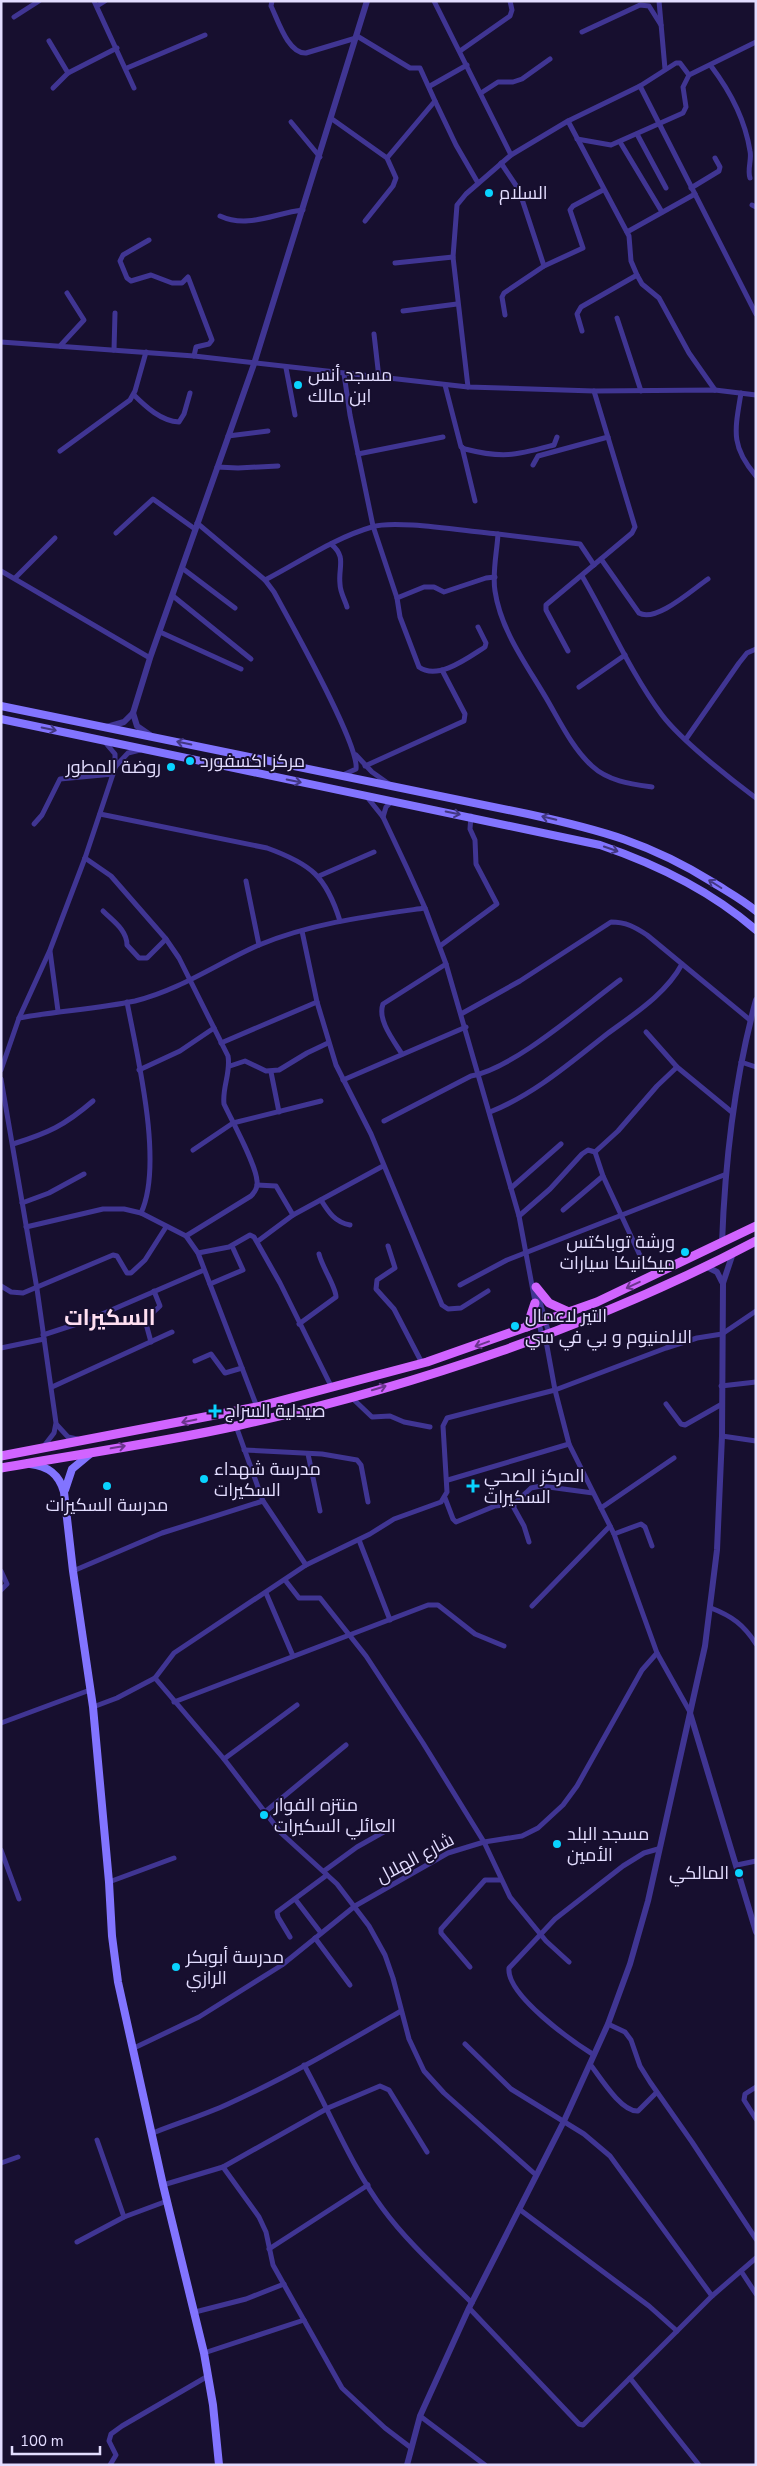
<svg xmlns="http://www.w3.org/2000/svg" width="757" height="2466" viewBox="0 0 757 2466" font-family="'Nunito Sans',Cairo,sans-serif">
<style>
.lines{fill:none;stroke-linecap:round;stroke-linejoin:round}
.minor{stroke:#403593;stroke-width:5}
.tertiary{stroke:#403593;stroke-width:6}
.secondary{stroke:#8274ff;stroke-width:8}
.primary{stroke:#d164ff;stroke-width:9}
.oneway{stroke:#423782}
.oneway2{stroke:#6b358d}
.poi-dot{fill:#09d3ff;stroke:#170f2f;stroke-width:2}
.labels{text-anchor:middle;stroke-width:4;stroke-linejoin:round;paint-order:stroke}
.poi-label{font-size:18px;fill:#e3ddff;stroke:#170f2f;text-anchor:start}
.street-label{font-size:18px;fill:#e3ddff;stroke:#170f2f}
.district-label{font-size:22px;font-weight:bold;fill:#ffdff1;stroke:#170f2f}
</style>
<rect width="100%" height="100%" fill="#170f2f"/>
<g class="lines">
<g class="minor">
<polyline points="94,1 134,88"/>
<path d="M272,1L271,6C278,20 288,54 306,53L356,38"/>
<polyline points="434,1 511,155"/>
<polyline points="659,1 665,69"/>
<polyline points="97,6 105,1"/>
<polyline points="14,17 39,1"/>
<polyline points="582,32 640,5 649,6 661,25"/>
<polyline points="357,36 410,68 420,68 435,101 387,158"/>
<polyline points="49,41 68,73"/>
<polyline points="460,51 510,16 512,10 510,1"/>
<path d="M711,66C730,91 745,119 750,151C752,160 747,169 750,178"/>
<polyline points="127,68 205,35"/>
<polyline points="430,86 467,65"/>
<polyline points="640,86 756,314"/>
<polyline points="53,88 68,73 117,48"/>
<polyline points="481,93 498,82 513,82 522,79 550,59"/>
<polyline points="435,101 456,145 478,183"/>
<polyline points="332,119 387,158 396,178 393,186 365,221"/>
<polyline points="568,121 629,236 631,261 637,275 642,284 659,298 689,353 715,390"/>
<polyline points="291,122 320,157"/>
<polyline points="637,134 666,188"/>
<polyline points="577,139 611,145 683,113 686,107 683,87 689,75 756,42"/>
<polyline points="620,142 662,212"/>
<polyline points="501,163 519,190 544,266"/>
<polyline points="691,188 719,171 720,167 715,158"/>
<polyline points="752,205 756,207"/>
<path d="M220,216C248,229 274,213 303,210"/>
<polyline points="627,232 695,194"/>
<polyline points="149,240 123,255 120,261 127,278 131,281 151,275 172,283 182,283 188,277 212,340 209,344 196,347 194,356"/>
<polyline points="395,263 453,257"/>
<polyline points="403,311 457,304"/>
<polyline points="505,315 502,297 504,293 544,266 583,248 570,210 573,206 603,190"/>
<polyline points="617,318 641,391"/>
<polyline points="582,331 577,314 581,307 637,275"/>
<polyline points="374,334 379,378"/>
<polyline points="1,342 194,356 468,387 594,391 715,390 756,395"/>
<polyline points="60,346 84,320 67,293"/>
<polyline points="114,350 115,313"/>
<polyline points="286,368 295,415"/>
<path d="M344,374L350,415L373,526L397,598L400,617L419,667C438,681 469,657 485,647L486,643L478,627"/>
<path d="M445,385L461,447L465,449C504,459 516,455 554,445L557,437"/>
<polyline points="468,387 453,257 457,205 466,194 511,155 568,121 640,86 676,63 680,63 689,75"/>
<path d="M741,393C735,430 730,446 756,476"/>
<path d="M134,395C146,407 161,421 179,422L184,414L190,393"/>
<polyline points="228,436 268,431"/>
<polyline points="462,447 475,501"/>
<polyline points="60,451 130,400 135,391 146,352"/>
<polyline points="358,454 443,437"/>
<polyline points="533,465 538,456 608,437"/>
<polyline points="217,467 238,468 278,466"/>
<path d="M197,523L265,580L274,592C289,620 360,745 356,769L343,775"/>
<polyline points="116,533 153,499 195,529"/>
<polyline points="498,534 580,544 594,565"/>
<path d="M331,544C347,557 338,567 340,584C340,592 345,600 347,607"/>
<path d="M601,559L639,613C656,623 693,589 708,579"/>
<polyline points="182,568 235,608"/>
<polyline points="1,571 150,658"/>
<path d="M582,576C609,622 630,672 662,715C681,740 729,778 756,798"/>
<polyline points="15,578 55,538"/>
<path d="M265,580C300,562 334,538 372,527C395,519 469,532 498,534C497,552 492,573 495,591C501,632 529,668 549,703C561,724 574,750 592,766C608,781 631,784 652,787"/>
<polyline points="173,596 251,659"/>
<polyline points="397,598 424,587 434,587 444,592 486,578 495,577"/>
<polyline points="160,632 241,669"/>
<polyline points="568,651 546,610 546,605 632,533 635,527 594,391"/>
<polyline points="579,687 625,655"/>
<polyline points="686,739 739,663 747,653 756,649"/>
<polyline points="356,755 372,772 389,784"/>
<polyline points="365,766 464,721 465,714 442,670"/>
<polyline points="115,767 128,753 140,750"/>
<polyline points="367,797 383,817 407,868 425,908 446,964 519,1216 539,1323 542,1336 546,1341 555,1390 569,1444 614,1534 657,1653 690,1712"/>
<path d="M100,814L267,848C311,864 326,876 340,921"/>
<polyline points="383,817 386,807 392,801"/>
<polyline points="34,824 42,815 60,779 113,774"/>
<path d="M85,858L111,876L166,939L179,958L228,1056C231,1073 222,1087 224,1104C232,1121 256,1164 257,1181C258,1187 255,1192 251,1196L186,1236"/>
<polyline points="319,876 374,852"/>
<polyline points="246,881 259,945"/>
<path d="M103,911C113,921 127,930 127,945L139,958H147L166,939"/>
<polyline points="302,931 317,1002 336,1065 371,1134 442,1305 448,1309 461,1308 488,1291"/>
<polyline points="440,946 497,904 476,864 475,840 470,829 471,816"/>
<polyline points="50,951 58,1011"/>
<path d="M127,1002C137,1055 164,1164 141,1213"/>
<path d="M461,1014L520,981L611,922C626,922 635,927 647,935L750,1020"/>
<path d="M19,1018C57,1011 97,1009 135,1001C180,990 218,963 259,945C312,923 369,916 425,908"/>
<polyline points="646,1032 677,1067 733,1113"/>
<polyline points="221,1043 317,1002"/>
<path d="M402,1054C394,1041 377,1020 383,1004L446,964"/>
<polyline points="741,1062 756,1067"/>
<polyline points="230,1066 245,1061 266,1071 279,1070 307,1053 328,1043"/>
<polyline points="1,1070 19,1018 50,950 85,858 115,768 115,754 104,741"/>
<polyline points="139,1070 180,1051 214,1028"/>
<polyline points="271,1072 279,1112"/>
<polyline points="1,1079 37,1289 56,1423 54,1433 44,1446"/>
<polyline points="343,1080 466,1027"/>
<path d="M490,1112C535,1094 570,1063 607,1034C634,1014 666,994 682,964"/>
<path d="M384,1121L471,1076C513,1069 582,1008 620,980"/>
<path d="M13,1144C48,1133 64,1126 93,1101"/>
<polyline points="193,1150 233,1123 321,1101"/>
<polyline points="257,1185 276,1186 293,1215"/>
<polyline points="511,1188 561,1144"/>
<path d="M321,1200C329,1213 335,1222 350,1225"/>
<polyline points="22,1203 49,1193 84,1174"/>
<polyline points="563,1210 603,1176"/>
<polyline points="519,1216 550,1189 582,1154 588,1150 595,1152"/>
<polyline points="26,1227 103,1209 124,1209 141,1213 186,1236 198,1253 257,1407"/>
<polyline points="258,1241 293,1215 383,1166"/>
<polyline points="388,1246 395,1268 377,1280 376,1289 394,1309 422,1363"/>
<polyline points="198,1253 229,1247 250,1235 254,1237 280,1283 332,1388"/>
<polyline points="643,1262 603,1176 595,1152 618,1131 657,1086 677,1067"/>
<polyline points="210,1284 243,1270 232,1246"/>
<polyline points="460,1285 507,1260 724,1175"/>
<polyline points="1,1286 11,1292 23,1293 113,1255 117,1256 127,1273 131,1273 145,1260 166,1227"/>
<polyline points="537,1291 549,1334"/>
<path d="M299,1324L336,1297C336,1287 322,1267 319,1254"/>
<polyline points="43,1335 86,1321 204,1270"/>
<polyline points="151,1342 145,1320 160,1306 154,1291"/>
<polyline points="1,1348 44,1339"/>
<polyline points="195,1361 211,1354 225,1373 242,1368"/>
<polyline points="721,1386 756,1382"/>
<polyline points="52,1387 172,1332"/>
<polyline points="351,1397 372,1417 390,1416 404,1422 430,1427"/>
<polyline points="666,1404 681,1424 685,1425 722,1404"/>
<polyline points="57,1425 68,1437 77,1439"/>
<polyline points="236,1426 263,1501 306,1565"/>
<polyline points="722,1436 756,1441"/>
<polyline points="244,1450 322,1454 357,1460 361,1465 368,1502"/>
<polyline points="308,1454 320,1511"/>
<polyline points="448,1480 569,1444"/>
<polyline points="445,1498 453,1519 456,1522 495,1506 514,1504"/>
<polyline points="601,1508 674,1458"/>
<polyline points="614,1534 641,1524 645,1527 652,1546"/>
<polyline points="359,1540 390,1620"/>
<polyline points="529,1542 524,1526 514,1508 514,1504 531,1488 541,1486 593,1493"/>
<polyline points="1,1571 7,1584 1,1590"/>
<polyline points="73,1571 162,1533 263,1501"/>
<polyline points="285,1580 299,1598 320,1598 366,1656 423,1743 484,1842 510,1897 546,1941 569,1962"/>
<polyline points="266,1593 293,1656"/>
<polyline points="532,1606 610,1526"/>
<path d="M711,1608C732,1616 744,1625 756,1644"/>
<polyline points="155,1678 224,1759 281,1833 337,1884 369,1926 385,1955 393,1978 409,2039 424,2071 444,2093 536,2175"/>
<polyline points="174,1702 428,1605 438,1605 475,1634 504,1646"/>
<polyline points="93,1707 117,1698 155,1678 174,1653 306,1565 370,1534 394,1519 441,1502 447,1492 443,1426 447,1418 555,1390 666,1348 697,1338 722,1334 756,1311"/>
<polyline points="1,1723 90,1690"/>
<polyline points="224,1759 297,1705"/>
<polyline points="265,1812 346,1745"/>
<polyline points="1,1850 19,1899"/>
<polyline points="737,1865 756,1861"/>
<polyline points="324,1871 357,1847 389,1829"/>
<polyline points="109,1882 174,1858"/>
<polyline points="295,1899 321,1933"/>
<polyline points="290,1937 278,1917 277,1912 327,1875"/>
<polyline points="315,1938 350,1985"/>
<polyline points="470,1967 441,1933 441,1929 485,1880 501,1880"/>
<polyline points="608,2024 625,2032 631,2040 640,2066 650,2082 692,2142 756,2239"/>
<polyline points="465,2044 511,2089 584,2134 610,2156 712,2296"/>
<polyline points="134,2048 199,2017 282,1965 355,1906 448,1853 484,1842 522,1836 538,1828 563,1805 577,1786 642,1670 657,1653"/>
<path d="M594,2055C573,2042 506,1995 509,1968L555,1919L623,1866L644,1853L658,1849"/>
<path d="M590,2064C600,2077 621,2112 638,2111L656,2093"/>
<path d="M304,2065C330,2112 351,2166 383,2209C408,2243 442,2273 472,2303"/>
<polyline points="756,2087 745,2094 744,2100 756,2119"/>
<path d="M153,2133C178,2123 204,2115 228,2104C288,2077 344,2044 401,2011"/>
<polyline points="97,2140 124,2217"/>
<polyline points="1,2163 18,2157"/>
<polyline points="223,2167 328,2108 380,2086 389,2090 427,2152"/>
<polyline points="163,2185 223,2167 259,2217 266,2232 273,2265 342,2388 385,2428 410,2447"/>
<polyline points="519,2209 649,2306 677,2331"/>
<polyline points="77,2242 124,2217 167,2201"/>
<polyline points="269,2249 368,2185"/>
<polyline points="741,2271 756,2294"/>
<polyline points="469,2308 579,2424 583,2425 712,2296 756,2258"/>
<polyline points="195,2312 246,2299 284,2284"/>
<polyline points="204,2353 304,2320"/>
<polyline points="630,2378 699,2465"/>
<polyline points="420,2416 485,2465"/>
<polyline points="110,2465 116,2455 109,2441 111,2434 122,2426 208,2376"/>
</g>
<g class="tertiary">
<polyline points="133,713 137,726 150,735"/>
<polyline points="107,727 124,722 133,713 150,658 254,364 367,1"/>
<path d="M722,1243C725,1161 734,1080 756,1000"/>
<polyline points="705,1266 717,1272 722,1282"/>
<polyline points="690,1713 756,1932"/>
<polyline points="407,2465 420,2416 469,2308 564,2121 608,2024 630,1964 648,1901 705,1646 717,1550 722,1436 723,1283 733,1253"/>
</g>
<g class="secondary">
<path d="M1,706L528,814C601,830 650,843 714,883C728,892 743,900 756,911"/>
<path d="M1,719L600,845C656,864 711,891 756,930"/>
<path d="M30,1464C48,1466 59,1474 64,1492L73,1571L93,1707L109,1882L112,1936L118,1982L163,2185L204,2353L213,2405L219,2465"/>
<polyline points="65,1490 72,1469 90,1454"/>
</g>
<g class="primary">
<polyline points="536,1287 549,1303 569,1312"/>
<polyline points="527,1327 535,1303"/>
<polyline points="1,1456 257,1407 427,1362 597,1302 756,1226"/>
<path d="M1,1468C79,1454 159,1443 236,1426C413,1387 595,1326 756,1241"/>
</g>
</g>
<defs><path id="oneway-shaft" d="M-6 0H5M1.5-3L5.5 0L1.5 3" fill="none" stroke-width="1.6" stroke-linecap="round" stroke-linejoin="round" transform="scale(1.25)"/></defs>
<g class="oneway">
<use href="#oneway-shaft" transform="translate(49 729) rotate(12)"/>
<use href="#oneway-shaft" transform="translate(184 743) rotate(-168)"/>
<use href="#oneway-shaft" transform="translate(294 781) rotate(12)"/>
<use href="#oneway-shaft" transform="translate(453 813) rotate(12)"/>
<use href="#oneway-shaft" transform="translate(549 818) rotate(-167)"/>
<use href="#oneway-shaft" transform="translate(611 849) rotate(19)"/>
<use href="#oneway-shaft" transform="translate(715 884) rotate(-148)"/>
</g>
<g class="oneway2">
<use href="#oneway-shaft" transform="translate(633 1285) rotate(155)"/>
<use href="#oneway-shaft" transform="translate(482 1344) rotate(160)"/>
<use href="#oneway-shaft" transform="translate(379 1388) rotate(-17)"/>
<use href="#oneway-shaft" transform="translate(189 1421) rotate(168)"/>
<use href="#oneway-shaft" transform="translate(118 1447) rotate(-10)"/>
</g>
<g class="poi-dot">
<circle cx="489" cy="193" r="5"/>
<circle cx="298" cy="385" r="5"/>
<circle cx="190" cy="761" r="5"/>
<circle cx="171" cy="767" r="5"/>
<circle cx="685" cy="1252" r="5"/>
<circle cx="515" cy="1326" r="5"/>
<path d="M212.5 1403.5h5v5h5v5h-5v5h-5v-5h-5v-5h5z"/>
<circle cx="204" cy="1479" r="5"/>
<circle cx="107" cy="1486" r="5"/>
<path d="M470.5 1478.5h5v5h5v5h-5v5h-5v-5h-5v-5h5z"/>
<circle cx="264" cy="1815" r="5"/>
<circle cx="557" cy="1844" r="5"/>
<circle cx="739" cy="1873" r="5"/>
<circle cx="176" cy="1967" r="5"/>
</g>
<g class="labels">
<g class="poi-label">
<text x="499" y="199">السلام</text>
<text x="308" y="381">مسجد أنس<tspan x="308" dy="21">ابن مالك</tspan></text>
<text x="200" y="767">مركز اكسفورد</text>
<text x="161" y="773" text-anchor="end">روضة المطور</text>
<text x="675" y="1248" text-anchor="end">ورشة توباكتس<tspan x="675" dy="21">ميكانيكا سيارات</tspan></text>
<text x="525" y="1322">التير لاعمال<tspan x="525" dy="21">الالمنيوم و بي في سي</tspan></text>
<text x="225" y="1417">صيدلية السراج</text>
<text x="214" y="1475">مدرسة شهداء<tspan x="214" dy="21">السكيرات</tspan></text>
<text x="484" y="1482">المركز الصحي<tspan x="484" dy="21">السكيرات</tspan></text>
<text x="107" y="1511" text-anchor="middle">مدرسة السكيرات</text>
<text x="274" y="1811">منتزه الفوار<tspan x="274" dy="21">العائلي السكيرات</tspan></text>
<text x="567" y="1840">مسجد البلد<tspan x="567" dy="21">الأمين</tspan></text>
<text x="729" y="1879" text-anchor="end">المالكي</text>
<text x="186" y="1963">مدرسة أبوبكر<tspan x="186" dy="21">الرازي</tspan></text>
</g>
<g class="street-label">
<text transform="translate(415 1858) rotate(-28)" y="6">شارع الهلال</text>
</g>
<g class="district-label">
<text x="110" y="1325">السكيرات</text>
</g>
</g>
<rect width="757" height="2466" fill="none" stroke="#e3ddff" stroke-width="5"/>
<path d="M12 2446v8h88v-8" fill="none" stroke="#e3ddff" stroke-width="2.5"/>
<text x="20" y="2446" font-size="15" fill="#e3ddff" stroke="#170f2f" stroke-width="4" paint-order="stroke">100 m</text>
</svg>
